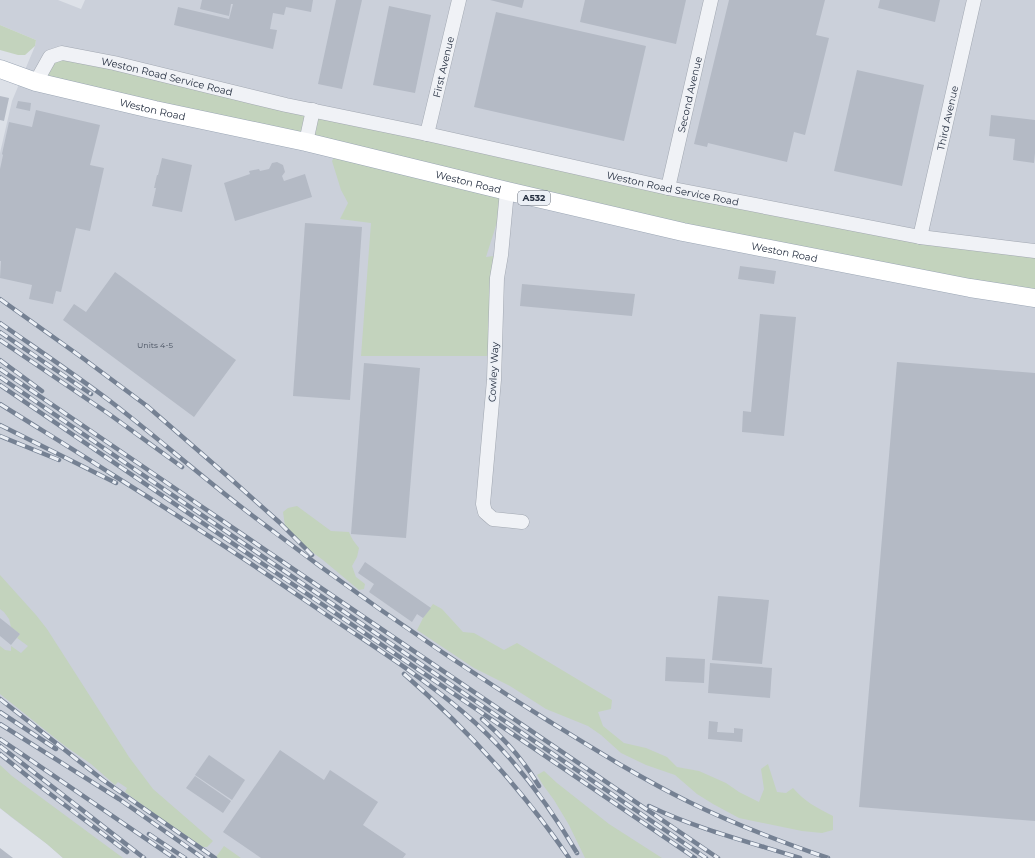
<svg xmlns="http://www.w3.org/2000/svg" width="1035" height="858" viewBox="0 0 1035 858" font-family="Montserrat,sans-serif">
<style>
.built{fill:#cbd0da}
.green{fill:#c3d3bd}
.building{fill:#b4bac5}
.lines{fill:none;stroke-linecap:round;stroke-linejoin:round}
.minor-casing{stroke:#a2a8b2;stroke-width:15}
.major-casing{stroke:#9ba6b5;stroke-width:19}
.minor{stroke:#f0f2f6;stroke-width:14}
.major{stroke:#fff;stroke-width:18}
.rail-casing{stroke:#758193;stroke-width:4.5}
.rail{stroke:#ecf0f6;stroke-width:3;stroke-dasharray:9;stroke-linecap:butt}
.labels{text-anchor:middle;stroke-width:3;stroke-linejoin:round;paint-order:stroke}
.number-label{font-size:8px;fill:#495261}
.shield{fill:#ecf0f6;stroke:#616977;stroke-width:1}
.shield-label{font-size:9px;font-weight:bold;fill:#252f40}
.street-label{font-size:10px;fill:#252f40;stroke:#ecf0f6}
</style>
<rect width="100%" height="100%" fill="#dde1e8"/>
<polygon class="built" points="0,0 58,0 81,9 85,0 1035,0 1035,858 63,858 47,844 11,817 0,808 0,153 12,101 35,46 36,40 0,25"/>
<g class="green">
<polygon points="0,25 36,40 35,46 25,55 18,55 0,50"/>
<polygon points="62,53 668,188 1035,251 1035,298 507,191 486,257 501,255 495,356 361,356 371,223 340,219 348,203 341,190 332,161 338,150 36,82"/>
<path d="M297,506L331,531L349,532C351,538 355,543 359,548L357,557L352,566L356,577L365,584L364,589L359,590L323,560L297,541L285,526L283,512L288,508Z"/>
<polygon points="0,575 36,615 47,629 129,757 153,789 213,841 207,847 203,847 156,815 125,792 127,788 118,782 115,785 91,764 65,746 0,694 0,646 5,650 11,651 11,646 21,653 28,646 17,638 20,634 11,627 9,619 4,612 0,609"/>
<path d="M433,604L442,609L463,632L474,633L504,650L517,643L612,700L611,709L598,712L603,726L624,743L646,748L667,757L677,767L699,771L726,783L739,792L759,802L764,789L761,769L768,764L777,792L786,793L793,788C804,801 817,808 833,816V830L822,833L802,831L739,818L713,804L697,794L675,775L646,765L621,753L601,735L588,726L546,709L510,686L474,668L417,630L424,616Z"/>
<polygon points="0,765 12,776 123,858 63,858 47,844 0,808"/>
<polygon points="544,771 557,783 609,824 662,858 585,858 569,825 554,800 543,785 537,775"/>
<polygon points="224,846 241,858 217,858 216,857"/>
</g>
<g class="building">
<polygon points="202,0 313,0 311,12 286,7 284,15 273,13 270,29 277,30 273,49 174,25 178,7 229,19 233,4 231,4 229,16 200,9"/>
<polygon points="336,0 362,0 342,89 318,84"/>
<polygon points="490,0 524,0 522,8"/>
<polygon points="585,0 686,0 676,44 580,22"/>
<polygon points="729,0 825,0 816,35 829,38 805,135 794,132 787,162 708,143 707,147 694,144"/>
<polygon points="880,0 940,0 935,22 878,8"/>
<polygon points="389,6 431,15 415,93 373,85"/>
<polygon points="496,12 646,46 624,141 474,107"/>
<polygon points="857,70 924,85 902,186 834,171"/>
<polygon points="0,96 9,98 4,121 0,120"/>
<polygon points="18,101 31,103 30,111 16,108"/>
<polygon points="36,110 100,125 90,165 104,168 90,231 76,228 61,292 56,291 53,304 29,299 32,285 0,278 1,261 0,261 0,169 3,155 2,154 9,122 32,127"/>
<polygon points="991,115 1035,120 1035,153 1034,163 1013,160 1015,139 989,136"/>
<polygon points="162,158 192,165 182,212 152,206 156,188 154,188 157,175 158,175"/>
<polygon points="277,162 283,165 285,172 282,176 284,181 305,174 312,197 235,221 224,183 250,174 249,171 259,169 260,171 269,169 272,163"/>
<polygon points="305,223 362,227 350,400 293,396"/>
<polygon points="740,266 776,271 774,284 738,279"/>
<polygon points="115,272 236,360 194,417 63,320 74,304 86,312"/>
<polygon points="522,284 635,294 632,316 520,306"/>
<polygon points="760,314 796,317 784,436 742,432 743,411 751,412"/>
<polygon points="897,362 1035,373 1035,821 859,807"/>
<polygon points="364,363 420,368 406,538 351,534"/>
<polygon points="365,562 431,608 423,618 417,614 412,622 369,592 374,584 358,573"/>
<polygon points="718,596 769,600 762,664 712,660"/>
<polygon points="0,618 20,634 11,645 0,636"/>
<polygon points="666,657 705,659 704,683 665,681"/>
<polygon points="710,663 772,668 770,698 708,693"/>
<polygon points="709,721 718,722 717,732 734,733 734,728 743,729 742,742 708,739"/>
<polygon points="280,750 324,780 330,770 378,802 363,825 406,854 403,858 261,858 223,832"/>
<polygon points="209,755 245,780 232,800 195,775"/>
<polygon points="195,776 231,801 223,813 186,788"/>
<polygon points="0,848 13,858 0,858"/>
</g>
<g class="lines">
<g class="minor-casing">
<g id="minor">
<path id="s1" d="M36,82L50,57L62,53L114,63L286,105L427,134L668,188L920,237L1035,251"/>
<path id="s2" d="M427,134L459,0"/>
<polyline points="306,142 313,110"/>
<path id="s3" d="M668,188L711,0"/>
<polyline points="507,191 501,255 497,278 494,380 483,504 485,512 493,519 522,522"/>
<path id="s4" d="M920,237L974,0"/>
</g>
</g>
<g class="major-casing">
<g id="major">
<path id="s5" d="M0,69L36,82L155,110L306,142L507,191L683,232L970,288L1035,298"/>
</g>
</g>
<use href="#minor" class="minor"/>
<use href="#major" class="major"/>
<g class="rail-casing">
<g id="rail">
<polyline points="0,299 84,359 147,406 232,480 279,522 312,555"/>
<path d="M0,323C37,349 74,374 110,401C158,438 204,479 253,516C348,589 446,657 547,720C594,749 640,778 689,802C734,824 781,842 828,858"/>
<polyline points="0,332 91,394"/>
<polyline points="0,340 109,414 182,467"/>
<polyline points="0,360 42,391"/>
<polyline points="0,369 195,502 718,858"/>
<polyline points="0,377 127,464 706,858"/>
<polyline points="0,385 695,858"/>
<path d="M0,404C38,428 76,451 113,475C180,517 247,560 312,605C363,640 416,672 463,712C510,752 546,800 577,853"/>
<polyline points="0,425 116,483"/>
<polyline points="0,436 59,460"/>
<path d="M404,674C466,728 522,789 569,858"/>
<polyline points="0,699 103,780 215,858"/>
<polyline points="0,712 56,749"/>
<path d="M482,719C504,738 524,761 539,786"/>
<polyline points="0,724 119,799 203,858"/>
<polyline points="0,739 174,858"/>
<polyline points="0,746 144,858"/>
<polyline points="0,754 41,787 127,852"/>
<path d="M649,806C697,829 749,842 800,858"/>
<polyline points="149,834 185,858"/>
</g>
</g>
<use href="#rail" class="rail"/>
</g>
<g class="labels">
<g class="number-label">
<text x="155" y="348">Units 4-5</text>
</g>
<rect class="shield" x="518" y="191" width="32" height="14" rx="3"/>
<g class="shield-label">
<text x="534" y="201">A532</text>
</g>
<g class="street-label">
<text dy="4" stroke="none"><textPath href="#s2" startOffset="69">First Avenue</textPath></text>
<text dy="4" stroke="none"><textPath href="#s1" startOffset="149">Weston Road Service Road</textPath></text>
<text dy="4" stroke="none"><textPath href="#s3" startOffset="96">Second Avenue</textPath></text>
<text dy="4" stroke="none"><textPath href="#s5" startOffset="158">Weston Road</textPath></text>
<text dy="4" stroke="none"><textPath href="#s4" startOffset="122">Third Avenue</textPath></text>
<text dy="4" stroke="none"><textPath href="#s5" startOffset="482">Weston Road</textPath></text>
<text dy="4" stroke="none"><textPath href="#s1" startOffset="667">Weston Road Service Road</textPath></text>
<text dy="4" stroke="none"><textPath href="#s5" startOffset="806">Weston Road</textPath></text>
<text transform="translate(493 372) rotate(-87)" y="4">Cowley Way</text>
</g>
</g>
</svg>
